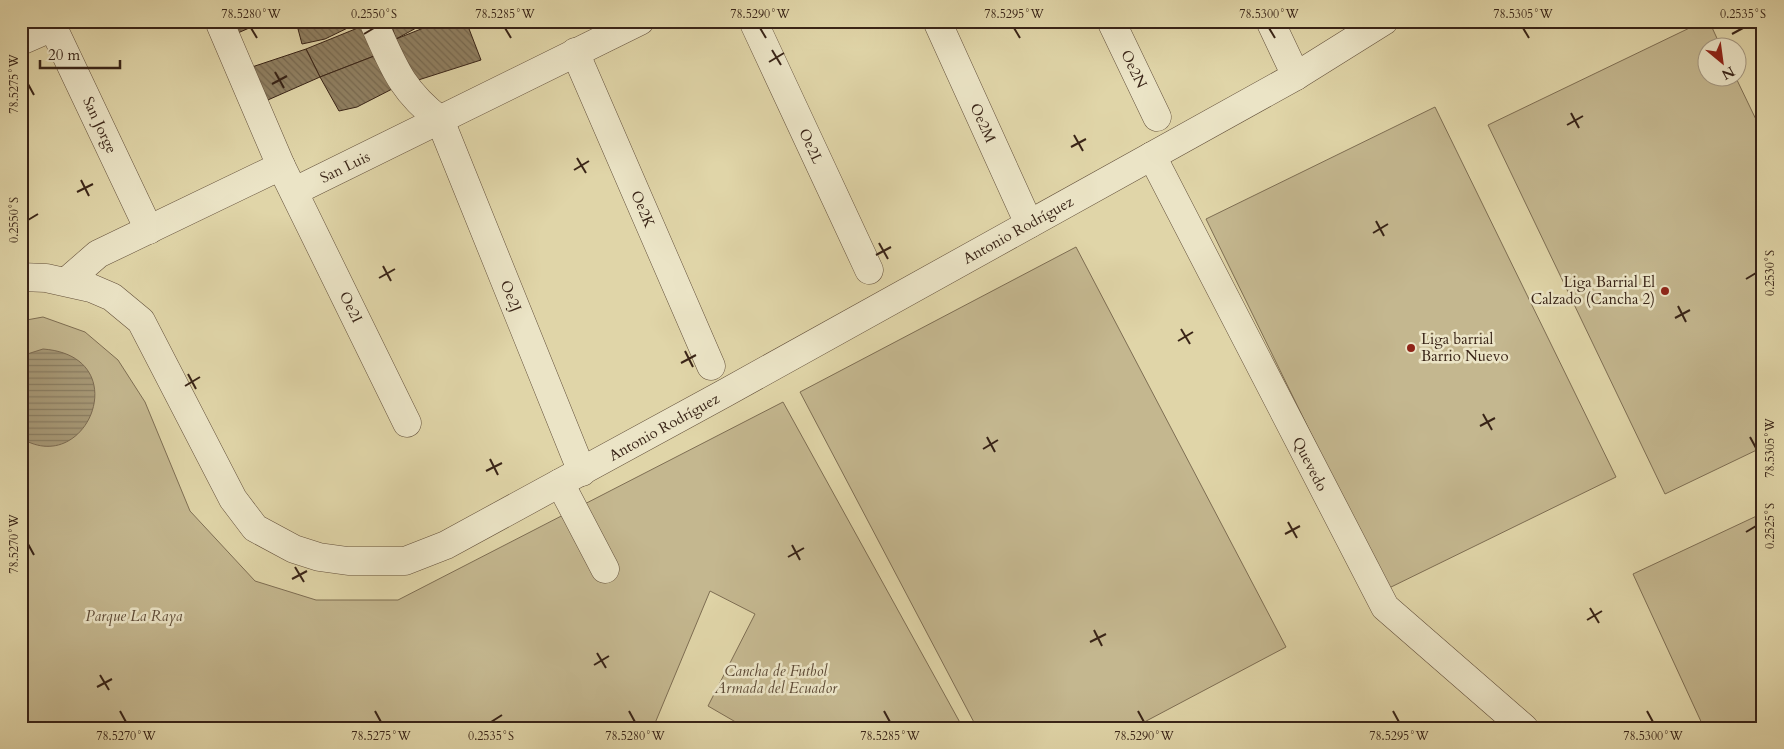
<svg xmlns="http://www.w3.org/2000/svg" width="1784" height="749" viewBox="0 0 1784 749" font-family="Cardo,serif">
<style>
.green{fill:#c4b78f;stroke:#7e6e53}
.water{fill:url(#water-rules);stroke:#7b6a51}
.building{fill:url(#building-back-hatch);stroke:#392417}
.lines{fill:none;stroke-linecap:round;stroke-linejoin:round}
.minor-casing{stroke:#63503b;stroke-width:29}
.minor{stroke:#ebe4c6;stroke-width:28}
.ticks{fill:none;stroke:#392417;stroke-width:2}
.poi-dot{fill:#8f2418;stroke:#ebe4c6;stroke-width:2}
.labels{text-anchor:middle;stroke-width:5;stroke-linejoin:round;paint-order:stroke}
.street-label{font-size:15px;fill:#392417;stroke:#ebe4c6}
.poi-label{font-size:15px;fill:#392417;stroke:#ebe4c6;text-anchor:end}
.park-label{font-size:15px;font-style:italic;fill:#5c4935;stroke:#ebe4c6}
.neatline{fill:none;stroke:#392417;stroke-width:2}
.ticks-label{font-size:12px;text-anchor:middle;fill:#392417}
</style>
<defs>
<pattern id="water-rules" width="6" height="5" patternUnits="userSpaceOnUse" patternTransform="scale(1.25)"><rect width="6" height="5" fill="#a79977"/><path d="M0 2.5h6" fill="none" stroke="#897d61"/></pattern>
<pattern id="building-back-hatch" width="6" height="6" patternUnits="userSpaceOnUse" patternTransform="scale(1.25)"><rect width="6" height="6" fill="#908062"/><path d="M-1 5l2 2M0 0l6 6M5-1l2 2" fill="none" stroke="#776950"/></pattern>
</defs>
<rect width="100%" height="100%" fill="#e0d5a8"/>
<filter id="stains"><feTurbulence type="fractalNoise" baseFrequency=".004" numOctaves="4"/><feColorMatrix values="0 0 0 0 .2 0 0 0 0 .09 0 0 0 0 .02 0 0 0 .5 -.17"/></filter>
<radialGradient id="worn" r=".72"><stop offset=".6" stop-color="#630" stop-opacity="0"/><stop offset="1" stop-color="#630" stop-opacity=".3"/></radialGradient>
<g class="green">
<polygon points="1704,21 1709,21 1721,47 1706,48 1706,78 1736,78 1763,134 1763,447 1665,494 1488,125"/>
<polygon points="1435,107 1616,477 1387,589 1206,219"/>
<polygon points="1076,247 1286,647 1133,728 977,728 800,392"/>
<polygon points="43,317 85,332 118,360 145,402 190,511 255,581 316,600 398,600 783,402 963,728 746,728 708,706 755,614 710,591 653,728 21,728 21,321"/>
<polygon points="1763,513 1763,728 1704,728 1633,574"/>
</g>
<path class="water" d="M43,349C137,356 87,479 21,438V356Z"/>
<g class="building">
<polygon points="225,21 265,21 231,36"/>
<polygon points="306,21 362,21 325,39 302,44 298,29 307,24"/>
<polygon points="390,21 429,21 396,39"/>
<polygon points="441,21 466,21 481,60 412,82 396,39"/>
<polygon points="370,23 382,53 320,77 306,49"/>
<polygon points="306,49 320,77 261,103 249,68"/>
<polygon points="382,53 398,86 357,107 339,111 320,77"/>
</g>
<g class="lines">
<g class="minor-casing">
<g id="minor">
<polyline points="50,21 149,230"/>
<polyline points="219,21 281,166"/>
<path d="M373,21C393,65 400,89 440,120"/>
<polyline points="753,21 869,270"/>
<polyline points="937,21 1029,224"/>
<polyline points="1111,21 1157,117"/>
<polyline points="1270,21 1296,76"/>
<polyline points="21,41 53,27"/>
<polyline points="575,52 711,366"/>
<polyline points="440,120 582,472"/>
<polyline points="1152,156 1385,607 1524,728"/>
<polyline points="295,191 640,21"/>
<polyline points="21,277 46,278 91,288 112,297 141,321 233,499 255,528 294,549 319,557 348,561 405,561 446,545 725,393 1296,76 1384,21"/>
<polyline points="67,281 98,254 281,166 407,423"/>
<polyline points="560,483 605,569"/>
</g>
</g>
<use href="#minor" class="minor"/>
</g>
<path class="ticks" d="M251,28L257,38M505,28L511,38M760,28L766,38M1014,28L1020,38M1269,28L1275,38M1523,28L1529,38M364,34L374,28M1732,34L1743,28M772,50L781,65M769,62L784,53M275,72L284,88M28,84L34,95M272,84L287,76M1571,113L1579,128M1567,125L1583,116M1074,135L1083,151M1071,147L1086,139M577,158L586,173M574,170L589,161M81,180L89,196M77,192L93,184M28,220L38,214M1376,221L1384,236M1373,233L1388,224M879,243L888,259M876,255L891,247M383,266L391,281M379,278L395,269M1746,279L1756,273M1678,306L1686,322M1675,318L1690,310M1181,329L1190,344M1178,341L1193,332M685,351L693,367M681,363L696,355M188,374L196,389M185,386L200,377M1483,414L1492,430M1480,426L1495,418M987,437L995,452M1750,437L1756,448M983,449L998,440M490,459L498,475M486,471L502,463M1288,522L1297,538M1746,532L1756,526M1285,534L1300,526M28,544L34,555M792,545L800,560M788,557L804,548M295,567L304,582M292,579L307,571M1590,608L1599,623M1587,620L1602,611M1094,630L1102,646M1090,642L1106,634M597,653L606,668M594,665L609,656M100,675L109,690M97,687L112,679M120,711L126,722M375,711L381,722M629,711L635,722M884,711L890,722M1138,711L1144,722M1393,711L1399,722M1647,711L1653,722M491,722L502,715"/>
<g class="poi-dot">
<circle cx="1665" cy="291" r="5"/>
<circle cx="1411" cy="348" r="5"/>
</g>
<g class="labels">
<g class="street-label">
<text transform="translate(1134 69) rotate(64)" y="5">Oe2N</text>
<text transform="translate(983 123) rotate(66)" y="5">Oe2M</text>
<text transform="translate(100 125) rotate(65)" y="5">San Jorge</text>
<text transform="translate(811 146) rotate(65)" y="5">Oe2L</text>
<text transform="translate(345 167) rotate(-26)" y="5">San Luis</text>
<text transform="translate(643 209) rotate(67)" y="5">Oe2K</text>
<text transform="translate(1018 230) rotate(-29)" y="5">Antonio Rodríguez</text>
<text transform="translate(511 296) rotate(68)" y="5">Oe2J</text>
<text transform="translate(351 307) rotate(64)" y="5">Oe2I</text>
<text transform="translate(664 427) rotate(-29)" y="5">Antonio Rodríguez</text>
<text transform="translate(1310 464) rotate(63)" y="5">Quevedo</text>
</g>
<g class="poi-label">
<text x="1655" y="287">Liga Barrial El<tspan x="1655" dy="17">Calzado (Cancha 2)</tspan></text>
<text x="1421" y="344" text-anchor="start">Liga barrial<tspan x="1421" dy="17">Barrio Nuevo</tspan></text>
</g>
<g class="park-label">
<text x="134" y="621">Parque La Raya</text>
<text x="776" y="676">Cancha de Futbol<tspan x="776" dy="17">Armada del Ecuador</tspan></text>
</g>
</g>
<rect width="1784" height="749" fill="none" stroke="#e0d5a8" stroke-width="55"/>
<g transform="translate(1722 62) rotate(151)"><circle r="24" fill="#ebe4c6" stroke="#a49780"/>
<path d="M0-4L9 19L0 12L-9 19Z" fill="#8f2418"/>
<text y="-8" font-size="14" font-weight="bold" text-anchor="middle" fill="#392417">N</text>
</g>
<path d="M40 60v8h80v-8" fill="none" stroke="#392417" stroke-width="2.5"/>
<text x="48" y="60" font-size="15" fill="#392417" stroke="#ebe4c6" stroke-width="4" paint-order="stroke">20 m</text>
<rect x="28" y="28" width="1728" height="694" class="neatline"/>
<g class="ticks-label">
<text x="251" y="18">78.5280°W</text>
<text x="374" y="18">0.2550°S</text>
<text x="505" y="18">78.5285°W</text>
<text x="760" y="18">78.5290°W</text>
<text x="1014" y="18">78.5295°W</text>
<text x="1269" y="18">78.5300°W</text>
<text x="1523" y="18">78.5305°W</text>
<text x="1743" y="18">0.2535°S</text>
<text transform="translate(14 84) rotate(-90)" y="4">78.5275°W</text>
<text transform="translate(14 220) rotate(-90)" y="4">0.2550°S</text>
<text transform="translate(1770 273) rotate(-90)" y="4">0.2530°S</text>
<text transform="translate(1770 448) rotate(-90)" y="4">78.5305°W</text>
<text transform="translate(1770 526) rotate(-90)" y="4">0.2525°S</text>
<text transform="translate(14 544) rotate(-90)" y="4">78.5270°W</text>
<text x="126" y="740">78.5270°W</text>
<text x="381" y="740">78.5275°W</text>
<text x="491" y="740">0.2535°S</text>
<text x="635" y="740">78.5280°W</text>
<text x="890" y="740">78.5285°W</text>
<text x="1144" y="740">78.5290°W</text>
<text x="1399" y="740">78.5295°W</text>
<text x="1653" y="740">78.5300°W</text>
</g>
<rect width="100%" height="100%" filter="url(#stains)"/>
<rect width="100%" height="100%" fill="url(#worn)"/>
</svg>
